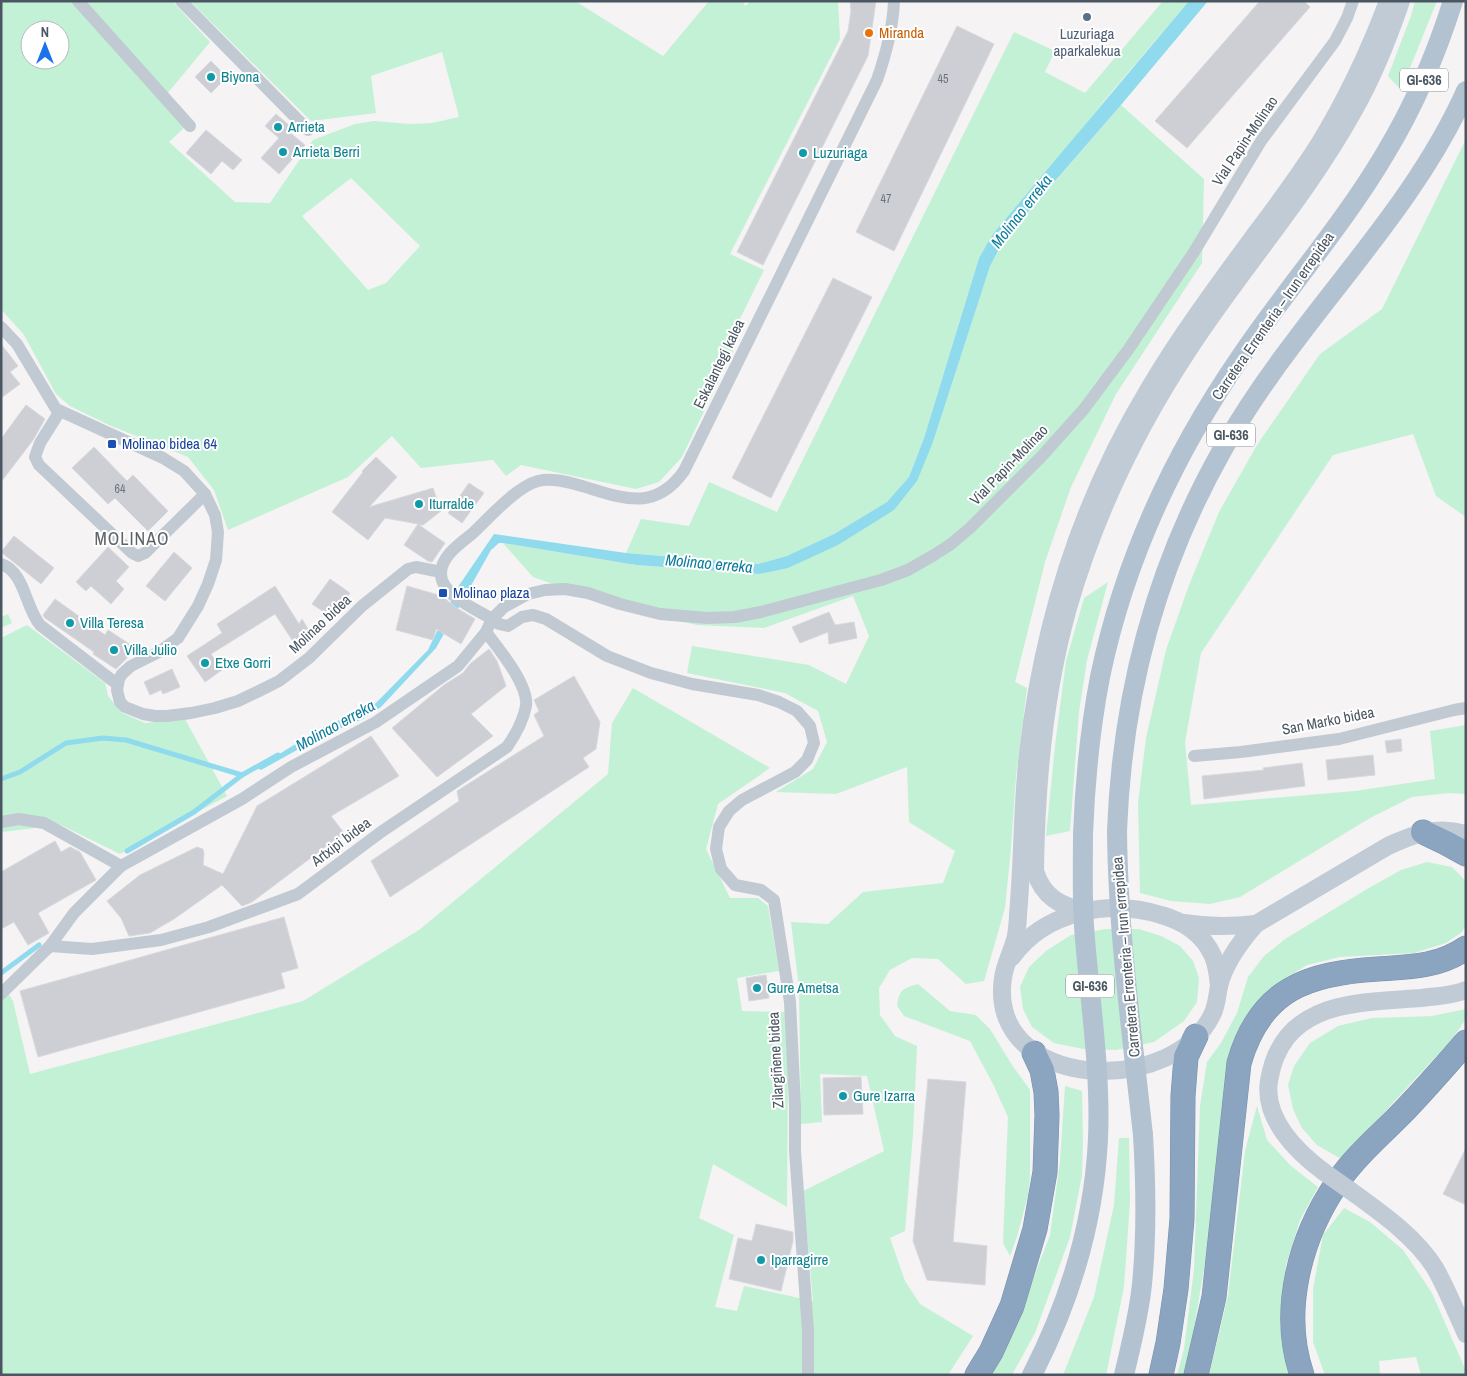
<svg xmlns="http://www.w3.org/2000/svg" width="1467" height="1376" viewBox="0 0 1467 1376" font-family="'Archivo Narrow',sans-serif">
<style>
.green{fill:#c3f1d5;fill-rule:evenodd}
.water{fill:#90daee}
.lines{fill:none;stroke-linecap:round;stroke-linejoin:round}
.stream{stroke:#90daee;stroke-width:5}
.building{fill:#cdcfd5;stroke:#d7d9de}
.highway-casing{stroke:#7690ad;stroke-width:25}
.street{stroke:#c1cad2;stroke-width:12}
.secondary{stroke:#c1cbd6;stroke-width:18}
.primary{stroke:#b3c2d1;stroke-width:20}
.highway{stroke:#8ba5c1;stroke-width:24}
.secondary-bridge{stroke:#c1cbd6;stroke-width:18}
.primary-bridge{stroke:#b3c2d1;stroke-width:20}
.service-dot{fill:#5c6f8a;stroke:#fff;stroke-width:2}
.food-dot{fill:#e8710a;stroke:#fff;stroke-width:2}
.culture-dot{fill:#0f9aa8;stroke:#fff;stroke-width:2}
.transit-dot{fill:#1a4fb4;stroke:#fff;stroke-width:2}
.labels{text-anchor:middle;stroke-width:4;stroke-linejoin:round;paint-order:stroke}
.number-label{font-size:12px;fill:#6b747e}
.shield{fill:#fff;stroke:#808990;stroke-width:1}
.shield-label{font-size:14px;font-weight:bold;fill:#4a5661}
.food-label{font-size:15px;fill:#c56008;stroke:#fff;text-anchor:start}
.service-label{font-size:15px;fill:#4e5e75;stroke:#fff}
.culture-label{font-size:15px;fill:#0d838f;stroke:#fff;text-anchor:start}
.street-label{font-size:15px;fill:#4a5661;stroke:#fff}
.transit-label{font-size:15px;fill:#164399;stroke:#fff;text-anchor:start}
.water-label{font-size:16px;font-style:italic;fill:#0c7c9b;stroke:#fff}
.quarter-label{font-size:18px;letter-spacing:1px;fill:#5f6368;stroke:#fff}
</style>
<rect width="100%" height="100%" fill="#f5f3f3"/>
<g class="green">
<path d="M1,1H172L210,42L167,94L185,127L169,142L235,202L270,203L313,140L355,124L374,121L410,124L432,123L459,117L442,52L371,76L376,113L311,121L190,1H575L663,56L709,1H743L745,6L751,1H838L840,39L730,254L764,270L728,343L735,347L682,457L659,482L636,489L521,465L506,476L493,460L421,468L392,436L348,477L228,530L214,490L188,457L109,425L70,406L56,394L24,335L1,309ZM30,30H60V60H30ZM351,178L420,246L386,283L368,290L302,216Z"/>
<polygon points="1163,1 1189,1 1108,96 979,258 924,438 909,477 887,502 834,534 788,556 758,564 626,553 641,519 689,526 709,482 777,512 1014,32 1055,51 1045,72 1085,93"/>
<polygon points="1415,1 1437,1 1401,90 1388,76 1411,16"/>
<polygon points="1121,105 1204,179 1202,263 1116,394 1071,487 1045,562 1015,682 1027,688 1016,776 1011,848 1005,908 984,981 966,984 938,959 912,958 890,970 879,988 880,1015 895,1036 917,1046 913,1134 905,1231 890,1238 905,1281 920,1304 973,1336 948,1375 1,1375 1,982 13,1001 30,1074 303,1001 419,930 608,774 612,723 633,688 770,768 718,804 706,849 730,898 758,898 768,906 779,971 737,978 742,1011 785,1012 788,1076 787,1207 713,1164 699,1218 734,1235 715,1307 737,1311 744,1286 813,1301 803,1191 884,1151 867,1076 820,1074 822,1122 801,1124 799,988 791,922 828,924 863,892 943,883 955,851 909,822 907,767 836,794 776,792 813,769 827,742 818,711 785,693 687,673 692,646 809,665 846,684 869,636 853,596 764,628 697,625 624,609 533,577 503,543 636,565 759,574 894,510 933,442 990,265 1005,240"/>
<polygon points="1466,139 1466,517 1436,496 1413,434 1333,455 1201,653 1185,742 1191,805 1355,791 1435,779 1430,731 1466,725 1466,794 1449,793 1412,797 1370,818 1240,897 1210,904 1171,901 1140,893 1138,803 1146,738 1166,650 1189,585 1219,512 1257,445 1320,354 1382,309"/>
<polygon points="1108,582 1087,660 1079,712 1070,831 1046,836 1055,746 1066,661 1084,598"/>
<polygon points="8,614 12,623 1,628 1,617"/>
<polygon points="27,625 105,683 108,696 122,713 145,723 185,719 227,796 120,854 61,825 1,832 1,638"/>
<polygon points="1427,862 1452,867 1462,877 1466,883 1466,925 1462,932 1446,943 1414,953 1340,957 1307,965 1275,985 1249,1012 1233,1048 1214,1209 1188,1364 1185,1375 1177,1375 1184,1349 1194,1269 1200,1106 1207,1062 1221,1043 1237,1013 1248,977 1264,956 1285,939 1367,889 1401,870"/>
<polygon points="1106,929 1139,929 1161,936 1180,946 1193,961 1199,978 1197,1002 1184,1021 1154,1042 1116,1050 1083,1049 1054,1043 1032,1027 1023,1009 1020,987 1029,967 1046,951 1071,935"/>
<path d="M918,984L950,1011L976,1015L990,1029L1012,1065L1030,1090V1178L1028,1195L1017,1237L1010,1256L1003,1243L1008,1117L994,1086L970,1041L904,1016L897,1006C899,990 903,988 918,984Z"/>
<polygon points="1466,1009 1466,1019 1453,1038 1341,1159 1317,1145 1302,1128 1293,1109 1288,1085 1294,1066 1310,1043 1338,1026 1372,1018 1432,1016"/>
<polygon points="1065,1086 1082,1091 1083,1144 1082,1175 1070,1237 1035,1333 1012,1375 988,1375 1017,1321 1050,1235 1060,1162"/>
<polygon points="1257,1106 1267,1140 1291,1166 1318,1187 1300,1220 1286,1265 1282,1303 1291,1375 1209,1375 1228,1296 1245,1151"/>
<polygon points="1119,1138 1129,1138 1130,1202 1124,1287 1106,1375 1063,1375 1094,1297 1114,1205"/>
<polygon points="1344,1208 1370,1222 1403,1250 1432,1293 1466,1371 1466,1375 1421,1375 1416,1357 1379,1361 1380,1375 1325,1375 1313,1342 1313,1289 1323,1235"/>
</g>
<polygon class="water" points="1189,1 1208,1 1121,105 1004,240 990,266 933,442 917,481 894,510 838,545 788,568 759,574 636,565 503,543 499,543 491,550 436,648 381,707 363,719 324,735 261,770 257,768 321,728 353,718 375,704 428,650 458,587 494,534 626,553 758,564 787,556 834,534 887,502 909,477 924,438 979,258 993,234"/>
<g class="lines">
<g class="stream">
<polyline points="337,724 372,707"/>
<polyline points="1,779 20,772 66,743 103,738 126,740 242,775"/>
<polyline points="127,851 194,812 242,775 278,755"/>
<polyline points="1,973 39,945"/>
</g>
</g>
<g class="building">
<polygon points="850,1 876,1 868,56 763,265 737,252 848,31 851,11"/>
<polygon points="1260,1 1304,1 1310,7 1187,148 1155,121"/>
<polygon points="957,26 994,44 894,251 856,232"/>
<polygon points="211,61 227,77 211,93 195,77"/>
<polygon points="276,114 291,127 288,131 305,145 279,174 261,158 279,138 265,126"/>
<polygon points="206,130 242,160 233,170 222,161 211,174 186,153"/>
<polygon points="833,278 872,297 771,498 732,478"/>
<polygon points="1,344 18,366 10,372 20,384 1,398"/>
<polygon points="26,405 45,419 33,440 1,482 1,439"/>
<polygon points="94,447 127,481 133,475 168,511 148,531 115,498 108,504 72,468"/>
<polygon points="376,457 397,477 369,507 433,488 441,511 423,525 419,525 445,543 432,562 428,561 404,545 418,524 385,518 368,540 332,512 363,472 362,471"/>
<polygon points="469,483 484,493 462,523 448,513"/>
<polygon points="14,536 54,568 41,584 1,552"/>
<polygon points="108,547 129,567 116,581 124,589 111,604 91,586 86,591 76,582"/>
<polygon points="174,552 192,568 165,601 146,586"/>
<polygon points="330,579 350,593 333,618 312,604"/>
<polygon points="275,586 299,624 302,619 314,639 298,649 275,614 211,654 222,670 205,682 187,656 222,633 217,624"/>
<polygon points="407,586 442,596 455,607 475,619 461,644 436,629 433,640 396,630"/>
<polygon points="55,599 105,635 108,630 134,647 126,659 116,669 93,654 94,652 45,618 43,615"/>
<polygon points="829,612 835,625 854,622 857,638 829,644 828,632 800,643 792,627"/>
<polygon points="489,649 497,661 506,686 471,714 493,736 437,777 392,728 444,685 463,673 470,664"/>
<polygon points="172,669 180,687 163,694 161,690 150,695 144,682"/>
<polygon points="574,676 600,722 596,749 583,758 589,767 390,897 371,861 459,801 457,791 544,736 534,715 539,711 534,700"/>
<polygon points="371,736 399,776 331,816 344,833 252,902 242,906 222,885 174,919 150,933 129,936 121,918 107,901 140,875 197,847 203,849 204,854 203,865 223,874 257,806"/>
<polygon points="1401,739 1402,751 1387,753 1385,741"/>
<polygon points="1373,755 1375,775 1328,780 1326,760"/>
<polygon points="1302,763 1305,786 1204,799 1202,776 1264,770 1263,768"/>
<polygon points="55,841 61,852 70,847 80,852 96,880 38,913 49,933 28,945 14,922 1,929 1,872"/>
<polygon points="284,917 298,968 281,973 285,988 38,1057 20,991"/>
<polygon points="766,975 769,998 749,1001 746,978"/>
<polygon points="861,1077 863,1114 824,1115 823,1078"/>
<polygon points="928,1079 966,1082 953,1242 987,1246 985,1285 927,1280 913,1241"/>
<polygon points="1466,1148 1466,1205 1443,1194"/>
<polygon points="756,1224 793,1232 793,1241 781,1291 729,1279 738,1238 752,1241"/>
</g>
<g class="lines">
<g class="highway-casing">
<g id="highway">
<polyline points="1423,832 1446,843 1466,854"/>
<polyline points="977,1375 991,1352 1012,1306 1035,1229 1045,1172 1047,1115 1046,1092 1042,1070 1034,1053"/>
<polyline points="1161,1375 1168,1343 1176,1289 1182,1219 1183,1096 1186,1057 1196,1036"/>
<path d="M1196,1375L1214,1297L1239,1063C1260,989 1308,973 1378,969C1409,967 1439,967 1466,948"/>
<path d="M1302,1375C1280,1311 1300,1237 1337,1183C1353,1159 1376,1139 1397,1118C1421,1094 1443,1068 1466,1042"/>
</g>
</g>
<g class="street">
<polyline points="78,1 190,126"/>
<polyline points="181,1 308,130"/>
<polyline points="1,327 17,344 56,409 163,458 184,471 205,494 215,515 218,532 216,560 208,584 198,606 178,638 159,652 131,666 122,674 119,679 117,690 120,702 125,707 143,714 155,716 167,716 191,713 215,708 238,701 259,691 279,681 309,658 362,606 408,569 416,567 441,572"/>
<polyline points="60,411 40,443 35,457 39,465 132,553 138,556 145,553 205,494"/>
<path d="M1,564C25,572 25,607 40,625L117,684"/>
<polyline points="1194,756 1241,752 1339,739 1454,710 1466,708"/>
<polyline points="1,822 19,819 44,823 121,866"/>
<path d="M50,946L92,949L161,940L209,927L298,894L381,832L507,747C516,734 523,722 526,706C529,685 498,648 486,632"/>
<path d="M1,994L50,946L74,913L121,866L242,799L291,767L376,722L458,666L486,632L492,619C476,609 440,595 441,573C441,556 461,543 473,533C490,517 516,487 538,481C551,478 563,481 575,484C618,496 653,515 684,471L877,80C886,54 893,29 894,1"/>
<polyline points="808,1375 808,1331 795,1151 795,1105 790,1002 774,900 761,890 735,885 721,869 716,849 719,827 729,811 742,800 795,772 807,760 814,743 810,726 797,711 779,702 758,695 692,684 651,673 607,656 546,619 533,615 522,617 508,626 499,624 492,619 504,607 528,594 545,590 565,589 588,593 620,604 660,614 708,618 735,617 761,612 881,580 908,570 934,555 951,544 970,528 1041,457 1084,409 1128,350 1194,252 1261,141 1335,41 1347,18 1353,1"/>
</g>
<g class="secondary">
<path d="M1388,1C1369,52 1346,100 1318,146C1298,177 1276,207 1254,236C1218,285 1181,335 1150,387C1082,499 1043,623 1028,753C1022,806 1023,860 1018,914C1018,921 1017,929 1016,936C1013,950 1005,963 1003,978C994,1039 1046,1070 1100,1071C1142,1072 1192,1055 1212,1015C1217,1005 1217,996 1219,986C1225,962 1240,942 1256,924L1388,846C1414,834 1437,825 1466,834"/>
<path d="M1085,911C1060,906 1043,897 1035,871C1036,783 1044,693 1068,608C1095,514 1137,427 1191,346C1243,267 1307,195 1353,112C1373,77 1388,39 1401,1"/>
<path d="M1184,923C1208,927 1231,927 1256,924"/>
<path d="M1012,957C1045,911 1109,899 1161,915C1183,921 1203,934 1213,956C1217,966 1218,975 1219,986"/>
<path d="M1324,1172C1297,1152 1263,1119 1269,1081C1282,1000 1356,1003 1421,998C1436,996 1451,996 1466,990"/>
<path d="M1351,1191C1380,1212 1416,1237 1435,1268C1447,1289 1456,1312 1466,1334"/>
</g>
<g class="primary">
<path d="M1117,831C1122,695 1156,566 1224,447C1245,410 1270,374 1296,340C1356,260 1425,183 1466,91"/>
<path d="M1083,834C1085,781 1090,729 1100,677C1124,561 1175,452 1242,355C1288,287 1343,225 1385,154C1414,106 1436,55 1453,1"/>
<path d="M1032,1375C1070,1301 1094,1222 1098,1139"/>
<path d="M1124,1375C1131,1345 1139,1315 1142,1284C1147,1234 1146,1185 1143,1135"/>
</g>
<use href="#highway" class="highway"/>
<polyline class="secondary-bridge" points="1324,1172 1351,1191"/>
<g class="primary-bridge">
<path d="M1117,831C1118,933 1132,1034 1143,1135"/>
<path d="M1083,834C1083,864 1082,895 1084,926C1089,997 1101,1067 1098,1139"/>
</g>
</g>
<circle class="service-dot" cx="1087" cy="17" r="5"/>
<circle class="food-dot" cx="869" cy="33" r="5"/>
<g class="culture-dot">
<circle cx="211" cy="77" r="5"/>
<circle cx="278" cy="127" r="5"/>
<circle cx="283" cy="152" r="5"/>
<circle cx="803" cy="153" r="5"/>
<circle cx="419" cy="504" r="5"/>
<circle cx="70" cy="623" r="5"/>
<circle cx="114" cy="650" r="5"/>
<circle cx="205" cy="663" r="5"/>
<circle cx="757" cy="988" r="5"/>
<circle cx="843" cy="1096" r="5"/>
<circle cx="761" cy="1260" r="5"/>
</g>
<g class="transit-dot">
<rect x="107" y="439" width="10" height="10" rx="2.5"/>
<rect x="438" y="588" width="10" height="10" rx="2.5"/>
</g>
<g class="labels">
<g class="number-label">
<text x="943" y="83">45</text>
<text x="886" y="203">47</text>
<text x="120" y="493">64</text>
</g>
<g class="shield">
<rect x="1400" y="68.5" width="48" height="23" rx="4"/>
<rect x="1207" y="423.5" width="48" height="23" rx="4"/>
<rect x="1066" y="974.5" width="48" height="23" rx="4"/>
</g>
<g class="shield-label">
<text x="1424" y="85">GI-636</text>
<text x="1231" y="440">GI-636</text>
<text x="1090" y="991">GI-636</text>
</g>
<g class="food-label">
<text x="879" y="38">Miranda</text>
</g>
<g class="service-label">
<text x="1087" y="39">Luzuriaga<tspan x="1087" dy="17">aparkalekua</tspan></text>
</g>
<g class="culture-label">
<text x="221" y="82">Biyona</text>
<text x="288" y="132">Arrieta</text>
<text x="293" y="157">Arrieta Berri</text>
<text x="813" y="158">Luzuriaga</text>
<text x="429" y="509">Iturralde</text>
<text x="80" y="628">Villa Teresa</text>
<text x="124" y="655">Villa Julio</text>
<text x="215" y="668">Etxe Gorri</text>
<text x="767" y="993">Gure Ametsa</text>
<text x="853" y="1101">Gure Izarra</text>
<text x="771" y="1265">Iparragirre</text>
</g>
<g class="street-label">
<text transform="translate(1245 141) rotate(-56)" y="5">Vial Papin-Molinao</text>
<text transform="translate(1273 316) rotate(-55)" y="5">Carretera Errenteria – Irun errepidea</text>
<text transform="translate(719 364) rotate(-64)" y="5">Eskalantegi kalea</text>
<text transform="translate(1009 465) rotate(-46)" y="5">Vial Papin-Molinao</text>
<text transform="translate(320 624) rotate(-43)" y="5">Molinao bidea</text>
<text transform="translate(1328 721) rotate(-11)" y="5">San Marko bidea</text>
<text transform="translate(341 842) rotate(-37)" y="5">Artxipi bidea</text>
<text transform="translate(1126 957) rotate(-95)" y="5">Carretera Errenteria – Irun errepidea</text>
<text transform="translate(776 1060) rotate(-93)" y="5">Zilargiñene bidea</text>
</g>
<g class="transit-label">
<text x="122" y="449">Molinao bidea 64</text>
<text x="453" y="598">Molinao plaza</text>
</g>
<g class="water-label">
<text transform="translate(1021 211) rotate(-52)" y="6">Molinao erreka</text>
<text transform="translate(709 563) rotate(5)" y="6">Molinao erreka</text>
<text transform="translate(335 725) rotate(-29)" y="6">Molinao erreka</text>
</g>
<g class="quarter-label">
<text x="132" y="545">MOLINAO</text>
</g>
</g>
<rect width="1467" height="1376" fill="none" stroke="#4a5661" stroke-width="5"/>
<g transform="translate(45 45)"><circle r="24" fill="#ffffff" stroke="#b7bbc0"/>
<path d="M0-4L9 19L0 12L-9 19Z" fill="#1a73e8"/>
<text y="-8" font-size="14" font-weight="bold" text-anchor="middle" fill="#4a5661">N</text>
</g>
</svg>
